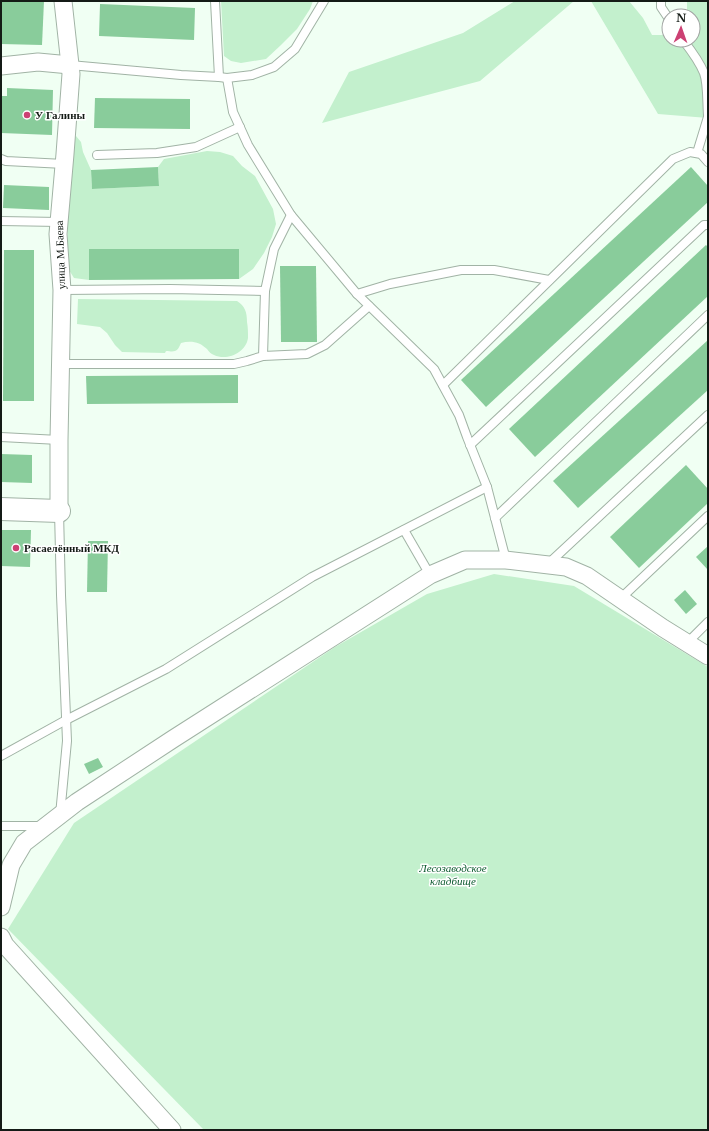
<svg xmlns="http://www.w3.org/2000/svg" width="709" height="1131" viewBox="0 0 709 1131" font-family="'Libre Baskerville',serif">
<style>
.green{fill:#c3f0cd}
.building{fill:#89cc9b}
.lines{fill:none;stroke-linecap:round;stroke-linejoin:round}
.lane-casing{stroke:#a1b3a5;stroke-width:10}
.street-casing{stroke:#a1b3a5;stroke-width:19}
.secondary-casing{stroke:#a1b3a5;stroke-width:24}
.lane{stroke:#fff;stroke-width:8}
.street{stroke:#fff;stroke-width:17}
.secondary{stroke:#fff;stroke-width:22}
.poi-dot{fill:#cc4073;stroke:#fff;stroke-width:1.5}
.labels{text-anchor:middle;stroke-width:3;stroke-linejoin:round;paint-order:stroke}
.poi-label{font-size:11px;font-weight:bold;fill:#141b16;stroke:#fff;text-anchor:start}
.street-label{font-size:11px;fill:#141b16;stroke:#fff}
.park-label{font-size:11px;font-style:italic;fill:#0a592d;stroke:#fff}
</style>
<rect width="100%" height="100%" fill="#f0fff3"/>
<g class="green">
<polygon points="221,1 313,1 310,9 297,29 281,45 266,59 241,63 231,61 224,56"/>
<polygon points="515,1 574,1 480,81 322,123 349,72 463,33"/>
<polygon points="591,1 629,1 643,18 652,35 668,35 669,34 669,40 693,40 693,16 687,16 687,1 708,1 708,118 658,114"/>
<polygon points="76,136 81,142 83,152 91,170 92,189 159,186 158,167 164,159 207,151 220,152 233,156 242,166 255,176 273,209 276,224 272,237 264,253 253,269 239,279 239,249 89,249 89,280 74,278 69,270 67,219 69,199 72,171 73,139"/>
<path d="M78,299L237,301C245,306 247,312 247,322C248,327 248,333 248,338C246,353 227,361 214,355C211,354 209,352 207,349C200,342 191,340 181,343C177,352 176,352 166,351L165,353L122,352L115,345L107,333L100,327L77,324Z"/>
<polygon points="494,574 574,586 708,667 708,1130 204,1130 8,929 74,823 335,647 427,594"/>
</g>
<g class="building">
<polygon points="1,1 44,1 42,45 1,44"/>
<polygon points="100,4 195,8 194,40 99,36"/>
<polygon points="7,88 53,90 52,135 1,133 1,96 7,96"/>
<polygon points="95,98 190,99 190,129 94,128"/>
<polygon points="158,167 159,186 92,189 91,170"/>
<polygon points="691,167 708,186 708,202 486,407 461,380"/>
<polygon points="4,185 49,187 49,210 3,208"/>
<polygon points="706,245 708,247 708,296 535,457 509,429"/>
<polygon points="89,249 239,249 239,279 89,280"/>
<polygon points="4,250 34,250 34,401 3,401"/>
<polygon points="280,266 316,266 317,342 281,342"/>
<polygon points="708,340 708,390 578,508 553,481"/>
<polygon points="238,375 238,403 87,404 86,376"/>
<polygon points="1,454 32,455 32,483 1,482"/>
<polygon points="686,465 708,489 708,503 639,568 610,537"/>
<polygon points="1,530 31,530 30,567 1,566"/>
<polygon points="88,541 108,541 107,592 87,592"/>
<polygon points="708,546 708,570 696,557"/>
<polygon points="685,590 697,604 686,614 674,600"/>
<polygon points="98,758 103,767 89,774 84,764"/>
</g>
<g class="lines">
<g class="lane-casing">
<g id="lane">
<polyline points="215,1 219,77"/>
<polyline points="661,1 661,7 669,19"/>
<path d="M683,40C690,49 700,63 704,73C708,84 707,103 708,115"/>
<polyline points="70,65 181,75 219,77 227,78 252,75 274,67 295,49 324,1"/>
<polyline points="227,78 233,112 248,145 291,215 357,294 434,369 459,415 467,437 487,487 506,560"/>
<polyline points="697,153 708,117"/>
<polyline points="97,155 157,153 196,147 240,127"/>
<polyline points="1,159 6,161 64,164"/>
<polyline points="1,221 59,222"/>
<polyline points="62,290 170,289 265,291 274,249 291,215"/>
<polyline points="357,294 390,284 461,270 494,270 549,280"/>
<polyline points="263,356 307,354 325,345 369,306"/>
<polyline points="60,364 234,364 247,361 263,356 265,291"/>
<polyline points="443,385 673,159 690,152 701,154 708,162"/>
<polyline points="1,437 59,440"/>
<polyline points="470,445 704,225 708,225"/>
<polyline points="59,511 61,595 67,741 60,815"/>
<polyline points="495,518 708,315"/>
<polyline points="404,530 430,575"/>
<polyline points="548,564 708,415"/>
<polyline points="620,599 708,516"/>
<polyline points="687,643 708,622"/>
<polyline points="1,756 66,720 166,669 312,577 487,487"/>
<polyline points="1,826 42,826"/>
</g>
</g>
<g class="street-casing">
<g id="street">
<polyline points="1,66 38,62 70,65"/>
<polyline points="59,511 59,440 62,290 58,234 65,154 71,74 63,1"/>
<polyline points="1,907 11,865 24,843 77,802 173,739 430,575 465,560 506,560 566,567 587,576 663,628 708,656"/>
<polyline points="1,937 5,945 172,1130"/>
</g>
</g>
<g class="secondary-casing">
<polyline id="secondary" points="1,509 59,511"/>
</g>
<use href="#lane" class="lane"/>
<use href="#street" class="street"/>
<use href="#secondary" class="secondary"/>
</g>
<g class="poi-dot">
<circle cx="27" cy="115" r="4"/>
<circle cx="16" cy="548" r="4"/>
</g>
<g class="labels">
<g class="poi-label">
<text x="35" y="119">У Галины</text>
<text x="24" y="552">Расаелённый МКД</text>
</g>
<g class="street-label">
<text transform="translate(60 255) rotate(-92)" y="4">улица М.Баева</text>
</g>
<g class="park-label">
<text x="453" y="872">Лесозаводское<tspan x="453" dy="13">кладбище</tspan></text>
</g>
</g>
<rect width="709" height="1131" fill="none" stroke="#141b16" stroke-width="4"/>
<g transform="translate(681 28) rotate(2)"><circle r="19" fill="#ffffff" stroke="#a1a4a2"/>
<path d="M0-3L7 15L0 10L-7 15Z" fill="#cc4073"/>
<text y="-6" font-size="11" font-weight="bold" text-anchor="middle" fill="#141b16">N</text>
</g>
</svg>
